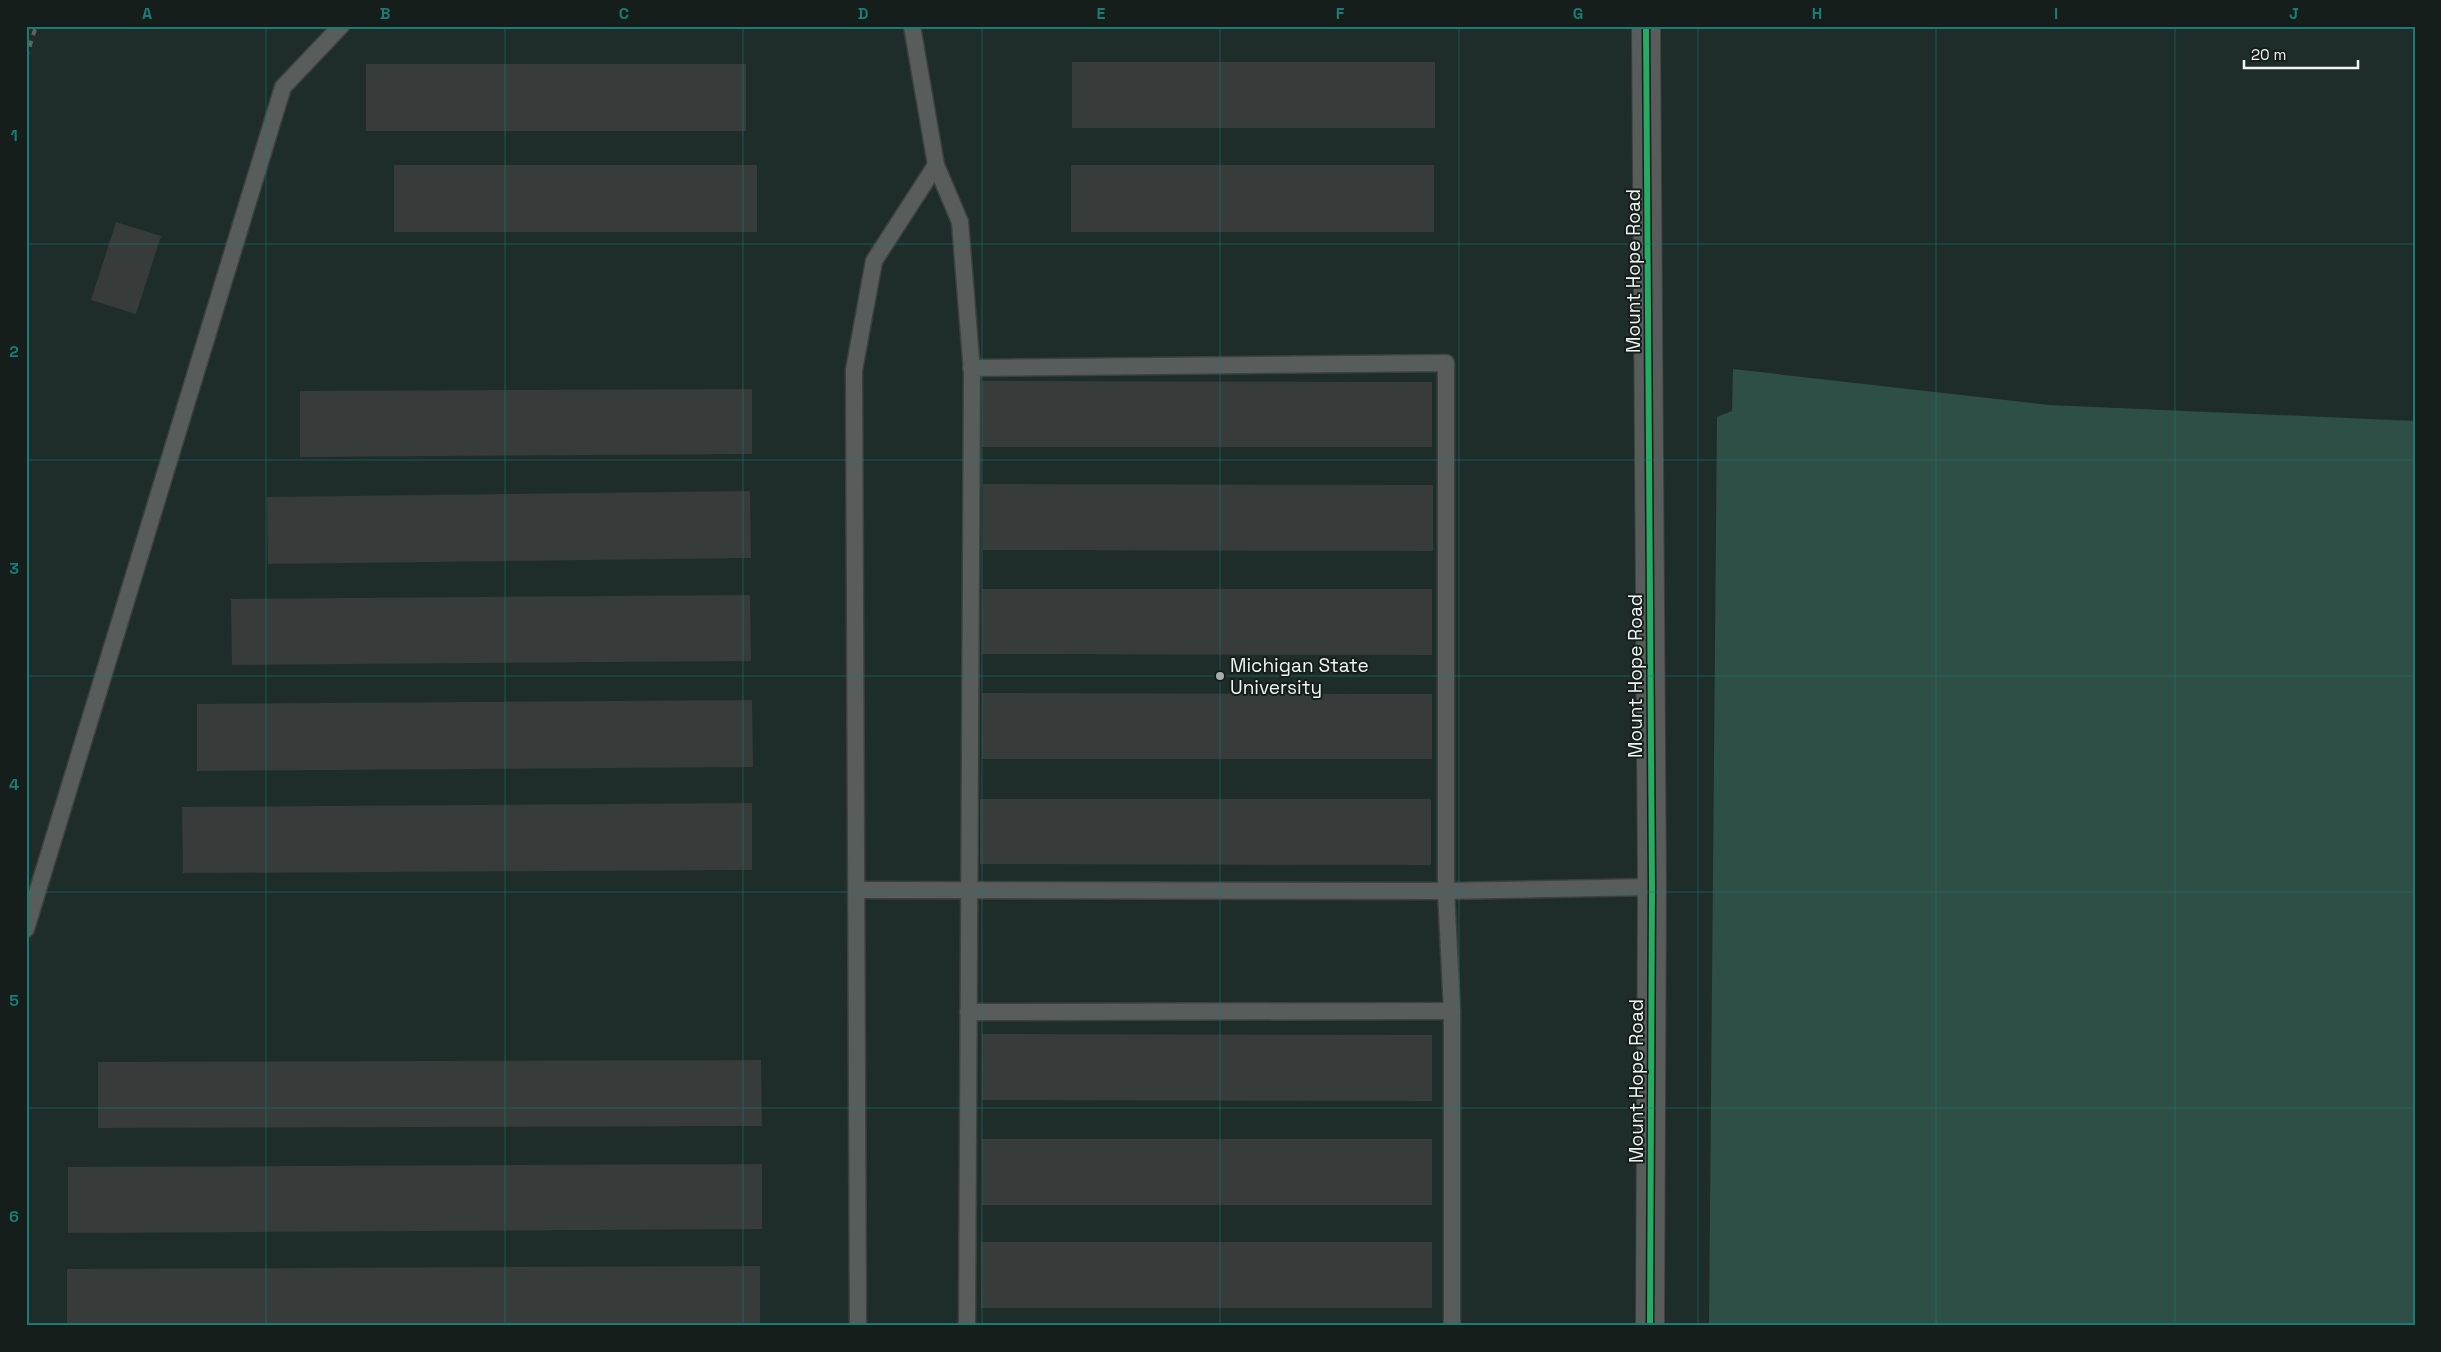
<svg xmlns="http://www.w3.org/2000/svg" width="2441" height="1352" viewBox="0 0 2441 1352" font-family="'Space Grotesk',sans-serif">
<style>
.built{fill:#1e2d29}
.green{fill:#2e4f46}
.building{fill:#373b3a}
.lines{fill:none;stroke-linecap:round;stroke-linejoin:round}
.lane-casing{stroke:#3c403f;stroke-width:19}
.secondary-casing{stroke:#3c403f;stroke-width:30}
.lane{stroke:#585c5b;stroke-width:16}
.secondary{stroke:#585c5b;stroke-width:28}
.rail{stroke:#606262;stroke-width:4;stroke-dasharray:6 6;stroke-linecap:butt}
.cycleway-casing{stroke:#151e1b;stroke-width:9}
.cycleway{stroke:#26ab63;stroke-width:6}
.grid{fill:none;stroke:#1a7c75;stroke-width:1;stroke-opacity:0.55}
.poi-dot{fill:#a8acab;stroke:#151e1b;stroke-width:2}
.labels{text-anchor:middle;stroke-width:4;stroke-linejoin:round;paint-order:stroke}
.street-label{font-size:19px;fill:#f0f5f3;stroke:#151e1b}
.poi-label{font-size:19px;fill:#f0f5f3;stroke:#151e1b;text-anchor:start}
.neatline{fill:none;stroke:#1a7c75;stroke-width:2}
.grid-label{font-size:16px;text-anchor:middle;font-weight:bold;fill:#1a7c75}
</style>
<rect width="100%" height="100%" fill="#212524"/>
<rect class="built" x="26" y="26" width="2389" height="1300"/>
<polygon class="green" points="1733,369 2049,405 2415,421 2415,1326 1709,1326 1717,417 1732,411"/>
<g class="building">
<rect x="1072" y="62" width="363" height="66"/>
<rect x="366" y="64" width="380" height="67"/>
<rect x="394" y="165" width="363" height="67"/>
<rect x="1071" y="165" width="363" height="67"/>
<polygon points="116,222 161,236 136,314 91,300"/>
<polygon points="982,381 1432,382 1432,447 982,447"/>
<polygon points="752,389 752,454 300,457 300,391"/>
<polygon points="983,484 1433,485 1433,551 983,550"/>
<polygon points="750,491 751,558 268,564 267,497"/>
<polygon points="982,589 1432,589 1432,655 982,654"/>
<polygon points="750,595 751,661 232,665 231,599"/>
<polygon points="982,693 1432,694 1432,759 982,759"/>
<polygon points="752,700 753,767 197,771 197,704"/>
<polygon points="980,799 1431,799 1431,865 980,864"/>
<polygon points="752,803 752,870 183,873 182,807"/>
<polygon points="982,1034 1432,1035 1432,1101 982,1100"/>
<polygon points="761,1060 762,1126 98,1128 98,1062"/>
<rect x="982" y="1139" width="450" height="66"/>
<polygon points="762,1164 762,1229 68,1233 68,1167"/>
<rect x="981" y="1242" width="451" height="66"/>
<polygon points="760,1266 760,1326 67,1326 67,1269"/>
</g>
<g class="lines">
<g class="lane-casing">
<g id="lane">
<polyline points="912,26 936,165 960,222 972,372 967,1326"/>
<polyline points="971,368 1446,363 1446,891 1452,1011 1452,1326"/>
<polyline points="857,890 1446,891 1652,887"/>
<polyline points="26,929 283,87 341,26"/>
<polyline points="968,1012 1452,1011"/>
<polyline points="858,1326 854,370 874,261 936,165"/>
</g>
</g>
<g class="secondary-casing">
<polyline id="secondary" points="1646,26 1652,887 1650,1326"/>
</g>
<use href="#lane" class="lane"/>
<use href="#secondary" class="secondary"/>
<polyline class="rail" points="26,58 36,26"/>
<g class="cycleway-casing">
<polyline id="cycleway" points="1646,26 1652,887 1650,1326"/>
</g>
<use href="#cycleway" class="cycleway"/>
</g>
<path class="grid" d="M266,26V1326M505,26V1326M743,26V1326M982,26V1326M1220,26V1326M1459,26V1326M1698,26V1326M1936,26V1326M2175,26V1326M26,244H2415M26,460H2415M26,676H2415M26,892H2415M26,1108H2415"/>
<circle class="poi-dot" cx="1220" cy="676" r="5"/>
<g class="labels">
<g class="street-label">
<text transform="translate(1633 271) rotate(-90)" y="7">Mount Hope Road</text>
<text transform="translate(1635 676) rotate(-90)" y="7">Mount Hope Road</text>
<text transform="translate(1636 1081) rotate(-90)" y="7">Mount Hope Road</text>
</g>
<g class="poi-label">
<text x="1230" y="672">Michigan State<tspan x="1230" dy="22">University</tspan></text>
</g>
</g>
<rect width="2441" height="1352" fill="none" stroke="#151e1b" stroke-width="55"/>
<path d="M2244 60v8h114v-8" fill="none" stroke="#f0f5f3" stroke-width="2.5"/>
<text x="2251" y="60" font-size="15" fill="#f0f5f3" stroke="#151e1b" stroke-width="4" paint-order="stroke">20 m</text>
<rect x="28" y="28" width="2386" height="1296" class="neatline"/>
<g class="grid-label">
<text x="147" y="19">A</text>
<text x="385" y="19">B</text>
<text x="624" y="19">C</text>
<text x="863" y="19">D</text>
<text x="1101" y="19">E</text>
<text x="1340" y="19">F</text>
<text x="1578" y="19">G</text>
<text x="1817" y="19">H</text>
<text x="2056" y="19">I</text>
<text x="2294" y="19">J</text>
<text x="14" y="141">1</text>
<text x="14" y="357">2</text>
<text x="14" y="574">3</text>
<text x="14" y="790">4</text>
<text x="14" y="1006">5</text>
<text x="14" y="1222">6</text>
</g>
</svg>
